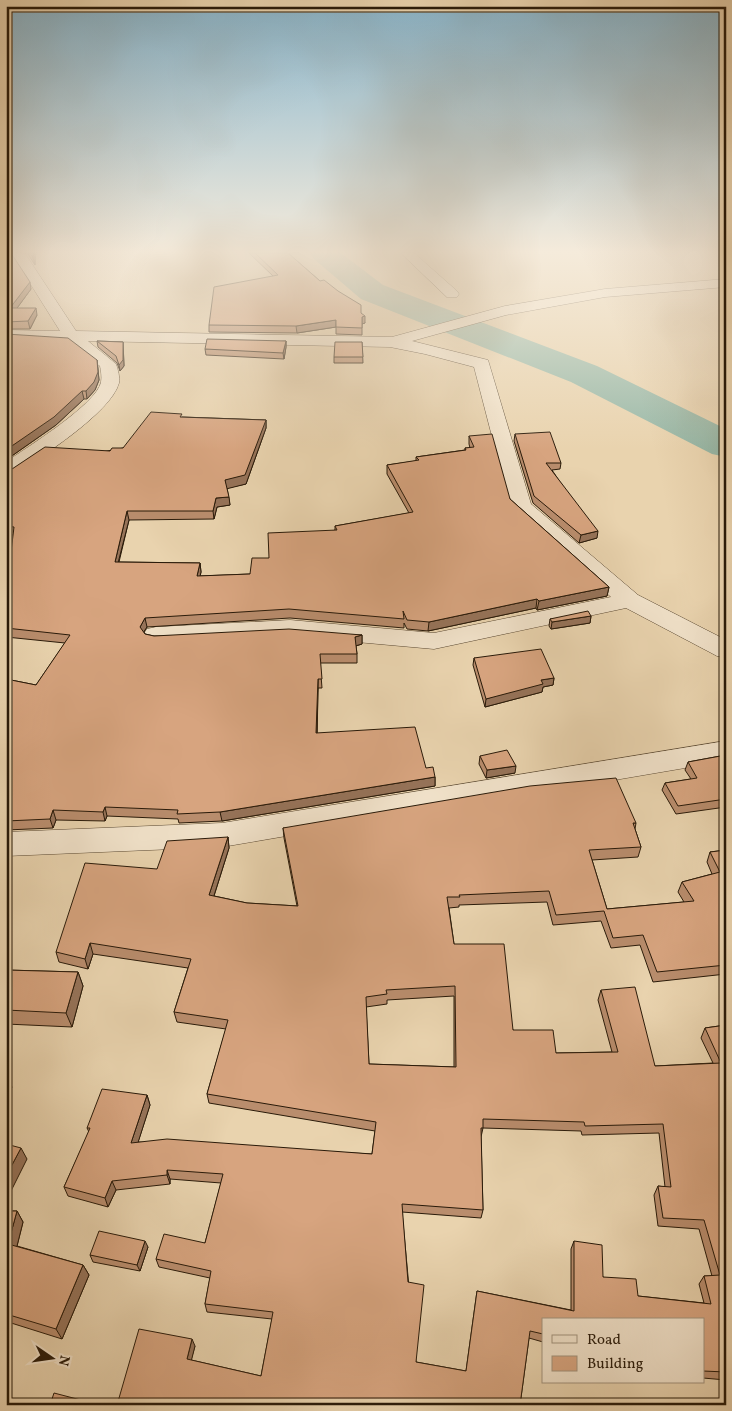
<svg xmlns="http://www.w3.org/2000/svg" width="732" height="1411" viewBox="0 0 732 1411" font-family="Vollkorn,serif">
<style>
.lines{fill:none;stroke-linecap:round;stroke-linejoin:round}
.river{fill:#98b8a7;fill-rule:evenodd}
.minor-casing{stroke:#594832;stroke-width:1}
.minor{fill:#f1e2ca;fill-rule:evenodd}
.wall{fill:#b98d6d;stroke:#291a09;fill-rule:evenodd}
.shaded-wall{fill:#967359;stroke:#291a09}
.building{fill:#d7a47f;stroke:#291a09;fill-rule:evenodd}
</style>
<rect width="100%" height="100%" fill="#e9d3ae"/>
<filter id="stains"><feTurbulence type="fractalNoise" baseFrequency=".004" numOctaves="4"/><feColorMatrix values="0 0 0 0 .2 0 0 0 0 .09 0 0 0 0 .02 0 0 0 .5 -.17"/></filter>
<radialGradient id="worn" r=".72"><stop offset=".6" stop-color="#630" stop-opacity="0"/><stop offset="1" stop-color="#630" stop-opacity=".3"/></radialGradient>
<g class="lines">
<polygon class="river" points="310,253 341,253 383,285 597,366 726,429 726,457 712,454 571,382 361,299 314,259"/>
<g class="minor-casing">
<g id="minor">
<path d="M7,253H22L26,255L76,331L392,337L505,306L605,289L726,279V287L605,297L506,315L412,341L488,360L531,504L638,595L726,640V658L717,656L626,608L434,649L290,636L156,643L147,641L143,635L147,629L156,627L290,620L434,633L611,597L510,506L474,367L425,354L390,347L88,341L116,364C118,370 120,377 119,383C111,413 39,458 13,476L6,478V462C26,448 97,404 101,382C102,377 101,371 100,366L67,341L6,340V330L60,331L16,261Z"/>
<polygon points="401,253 414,253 457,291 459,294 457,297 447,297"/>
<polygon points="726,741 726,761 222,847 6,856 6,832 222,823"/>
</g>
</g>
<use href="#minor" class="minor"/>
</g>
<g class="wall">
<polygon points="6,253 31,289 17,308 37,315 30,329 6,329"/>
<polygon points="25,253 35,253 35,265 28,254"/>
<polygon points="249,253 288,253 320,281 361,313 365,323 362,324 362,335 336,334 336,327 297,333 209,332 209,325 273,276"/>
<polygon points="6,334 97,360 99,380 95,390 87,399 84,399 56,425 6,460"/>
<polygon points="97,341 123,342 124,366 120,371 117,363 98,347"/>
<polygon points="286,341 286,347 284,359 206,355 205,349"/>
<polygon points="362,342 363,363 334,363 334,357"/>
<polygon points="182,417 266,420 266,428 246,484 227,488 230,505 217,507 214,519 129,520 119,562 200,563 201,572 200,576 250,574 269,558 335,530 335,526 409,513 387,474 387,465 416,461 416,457 465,450 465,448 470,448 469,444 469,436 510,499 609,587 607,596 537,610 536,608 428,631 407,629 404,623 404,628 290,618 147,627 144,632 145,634 154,636 362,635 362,644 356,646 357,654 357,663 320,663 322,688 318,688 317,733 426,768 435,777 435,786 222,821 179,823 178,819 107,816 105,821 56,820 53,828 6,830 6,679 36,685 65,643 6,637 6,559 10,560 13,535 6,534 6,470 123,448"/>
<polygon points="515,434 561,463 560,469 552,470 597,538 579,543 533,503 514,441"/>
<polygon points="591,616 590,623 551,629 549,626 550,619"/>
<polygon points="474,658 554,678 553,685 543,687 542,692 485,707 473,665"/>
<polygon points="726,755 726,807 676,814 662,790 665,783 691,779 685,770 688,762"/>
<polygon points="480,756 515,773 486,778 479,764"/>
<path d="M636,823L635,829L641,847L638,857L592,860L607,909L684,902L678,892L682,882L712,874L707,862L710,852L726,850V974L653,982L640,945L611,948L601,921L553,925L547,902L459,905V907L449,908L454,944L513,1030L556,1053L612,1052L598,1000L601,990L655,1066L713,1063L701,1038L705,1028L726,1025V1380L703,1378V1320H543V1342L529,1338L520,1405H117L195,1346L191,1360L261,1376L272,1319L207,1312L205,1304L210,1278L159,1267L156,1259L205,1243L221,1183L170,1179V1184L116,1190L108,1207L68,1196L64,1187L89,1132L87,1128L147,1095L150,1105L138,1142L372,1154L375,1131L209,1103L207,1094L226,1029L177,1022L174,1012L188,968L93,954L88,969L59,962L56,952L157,869L228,837L229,848L214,896L247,903L297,906L284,838L283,828ZM454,996V1067L369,1064L366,1007L387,1004V1000ZM483,1128L581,1131L582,1135L659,1133L665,1187L658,1186L654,1195L658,1226L699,1229L712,1276H704L699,1284L704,1303L638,1296L603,1277L574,1241L571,1249V1310L477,1291L466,1371L416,1362L402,1212L481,1218L483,1210L481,1137Z"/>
<polygon points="6,970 78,972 83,986 72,1027 6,1024"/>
<polygon points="6,1211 17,1211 23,1222 17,1246 83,1265 89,1275 62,1339 8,1322 6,1328"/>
<polygon points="148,1247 140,1271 93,1262 90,1255"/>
</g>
<g class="shaded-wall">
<polygon points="33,253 35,253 35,265 33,258"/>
<polygon points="30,282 31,289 12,315 10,308"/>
<polygon points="36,308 37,315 30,329 28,321"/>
<polygon points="365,316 365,323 362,324 362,317"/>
<polygon points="336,320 336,327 297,333 296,326"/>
<polygon points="286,341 286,347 284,359 283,353"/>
<polygon points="123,342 124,366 120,371 119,365"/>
<polygon points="97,360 99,380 95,390 87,399 86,391"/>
<polygon points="82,391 84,399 56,425 6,460 6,450"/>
<polygon points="266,420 266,428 246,484 226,489 225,480"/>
<polygon points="229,497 230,505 217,507 214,519 213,511 216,498"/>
<polygon points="127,511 129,520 116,571 115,562"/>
<polygon points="598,531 597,538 579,543 581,535"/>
<polygon points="200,563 201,572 198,585 197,576"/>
<polygon points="609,587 607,596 537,610 539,601"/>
<polygon points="537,599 536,608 428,631 429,622"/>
<polygon points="591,616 590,623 551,629 552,622"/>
<polygon points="145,618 147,627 141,636 140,627"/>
<polygon points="362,635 362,644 355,646 355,637"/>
<polygon points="554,678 553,685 543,687 542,692 485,707 486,699 541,680"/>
<polygon points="318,679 318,688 317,742 316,733"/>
<polygon points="516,766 515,773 486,778 487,770"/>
<polygon points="435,777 435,786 222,821 220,812"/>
<polygon points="105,807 107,816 105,821 103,812"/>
<polygon points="53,810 56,820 53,828 50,819"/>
<polygon points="228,837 229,848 211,905 209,895"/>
<polygon points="6,851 9,858 6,864"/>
<polygon points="90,943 93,954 88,969 85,959"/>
<polygon points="78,972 83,986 72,1027 66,1013"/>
<polygon points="6,1076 12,1087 6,1105"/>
<polygon points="147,1095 150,1105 135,1152 131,1143"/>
<polygon points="21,1148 27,1159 6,1201 6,1176"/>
<polygon points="167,1170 170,1179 170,1184 167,1175"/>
<polygon points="112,1181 116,1190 108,1207 105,1198"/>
<polygon points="17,1211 23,1222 15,1254 8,1244"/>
<polygon points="145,1241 148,1247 140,1271 137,1265"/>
<polygon points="83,1265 89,1275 62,1339 56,1329"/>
<polygon points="192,1339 195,1346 190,1366 187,1359"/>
</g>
<g class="building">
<polygon points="6,253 10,253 13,256 30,282 10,308 36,308 28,321 6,322"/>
<polygon points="30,253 33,253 33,258"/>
<polygon points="255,253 288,253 320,281 324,280 338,291 361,305 361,313 365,316 362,317 362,328 336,327 336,320 296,326 209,325 214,287 278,275"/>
<polygon points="6,334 68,338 97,360 98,372 94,382 86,391 82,391 54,417 6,450 6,387 12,382 6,381"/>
<polygon points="207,339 286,341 283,353 205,349"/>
<polygon points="97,341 123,342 123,360 119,365 116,356"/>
<polygon points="335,342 362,342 363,357 334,357"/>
<polygon points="151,412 182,414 180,417 266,420 245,475 225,480 229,497 216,498 213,511 127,511 115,562 200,563 197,576 250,574 252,558 269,558 268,533 337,530 335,526 413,512 387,465 419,460 416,457 466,450 465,448 474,447 469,436 492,434 510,499 609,587 539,601 537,599 429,622 407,620 403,611 404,619 289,609 145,618 140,627 145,634 154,636 289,629 362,635 355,637 357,654 320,654 322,679 318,679 316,733 415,727 426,768 433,767 435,777 220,812 177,814 178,810 105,807 103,812 53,810 50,819 6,821 6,679 36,685 70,635 6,628 6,559 10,560 14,527 6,526 6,470 12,469 45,447 110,451 112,448 123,448"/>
<polygon points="550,432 561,463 546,463 598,531 581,535 534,496 515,434"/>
<polygon points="588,611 591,616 552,622 550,619"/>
<polygon points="541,649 554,678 541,680 543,684 486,699 474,658"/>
<polygon points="507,750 516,766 487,770 480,756"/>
<polygon points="726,755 726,799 678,806 665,783 697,778 688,762"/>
<path d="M616,778L636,823H633L641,847L589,850L607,909L694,901L682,882L720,872L710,852L726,850V965L657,972L643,935L613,938L604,911L556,915L549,891L459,895L460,897H447L454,944H504L513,1030H553L556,1053L618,1052L601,990L635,987L655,1066L721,1063L705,1028L726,1025V1372L703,1371V1320H543V1334L530,1331L520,1405H117L139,1329L192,1339L187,1359L261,1376L273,1312L205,1304L211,1271L156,1259L164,1234L205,1243L223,1174L167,1170V1175L112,1181L105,1198L64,1187L90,1128H87L102,1089L147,1095L131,1143L167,1139L372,1154L376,1122L207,1094L228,1020L174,1012L191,959L90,943L85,959L56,952L85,863L157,869L167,841L228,837L209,895L247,903L298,906L283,828L530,786ZM455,986L456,1067L369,1064L366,997L387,994L386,990ZM483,1119L584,1122L585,1126L663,1124L671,1187L658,1186L663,1218L704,1220L720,1275L704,1276L711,1304L638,1296L636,1279L603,1277L602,1245L574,1241V1311L477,1291L466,1371L416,1362L424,1285L408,1282L402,1204L483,1210L481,1128H483Z"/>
<polygon points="6,970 78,972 66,1013 6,1010"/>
<polygon points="6,1144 21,1148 6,1176"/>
<polygon points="6,1211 17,1211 8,1244 83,1265 56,1329 6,1314"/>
<polygon points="99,1231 145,1241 137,1265 90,1255"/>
<polygon points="54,1393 100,1405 50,1405"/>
</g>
<linearGradient id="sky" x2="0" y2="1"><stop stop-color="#88b6ce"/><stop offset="0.56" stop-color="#f5ebdb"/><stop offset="1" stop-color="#f5ebdb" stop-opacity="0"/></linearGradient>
<rect width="732" height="450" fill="url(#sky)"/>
<rect width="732" height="1411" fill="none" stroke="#e9d3ae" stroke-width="25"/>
<rect x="8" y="8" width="717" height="1396" fill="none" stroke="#291a09" stroke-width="2.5"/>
<rect x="12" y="12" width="707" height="1386" fill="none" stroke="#291a09"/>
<rect x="542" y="1318" width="162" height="65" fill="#f1e2ca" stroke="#a1927d"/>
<rect x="552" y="1335" width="25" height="8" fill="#f1e2ca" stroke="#a1927d"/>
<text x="587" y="1344" font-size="15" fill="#291a09">Road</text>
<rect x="552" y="1356" width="25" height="15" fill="#d7a47f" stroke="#a1927d"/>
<text x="587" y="1368" font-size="15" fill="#291a09">Building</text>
<g transform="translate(52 1358) rotate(103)" stroke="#f1e2ca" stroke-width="4" paint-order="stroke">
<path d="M0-4L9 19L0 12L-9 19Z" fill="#291a09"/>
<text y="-8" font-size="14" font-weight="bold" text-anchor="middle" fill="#291a09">N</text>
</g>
<rect width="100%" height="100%" filter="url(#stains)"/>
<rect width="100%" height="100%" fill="url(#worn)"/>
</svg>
